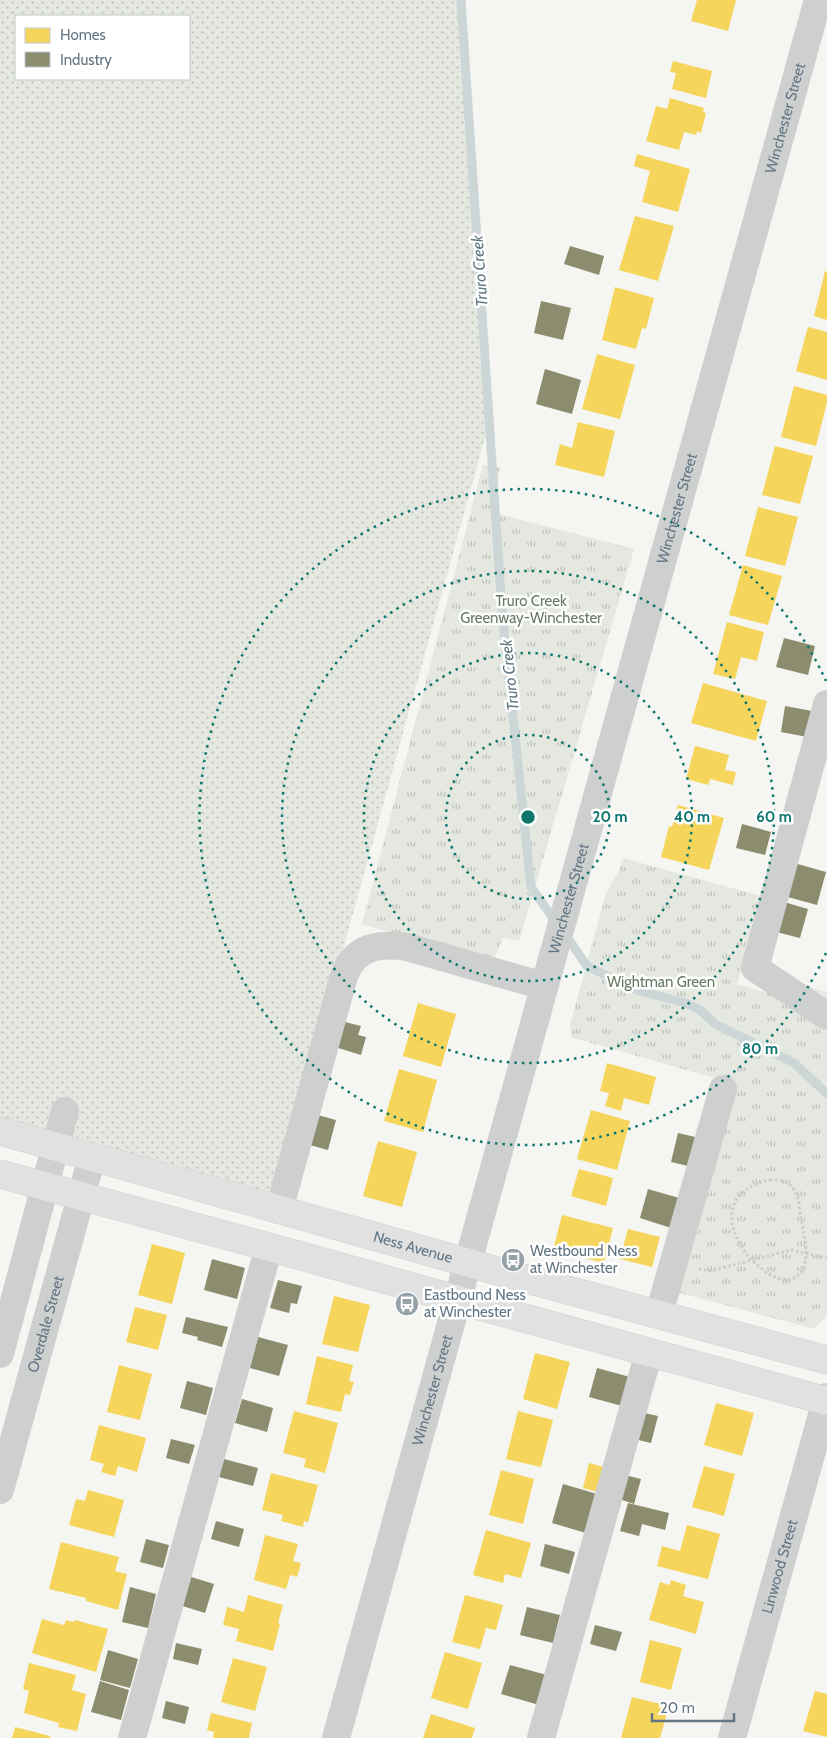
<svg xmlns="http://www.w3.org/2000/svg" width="827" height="1738" viewBox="0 0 827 1738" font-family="Cabin,sans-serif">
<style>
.grass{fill:url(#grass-dots);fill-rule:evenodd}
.park{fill:url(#park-tufts)}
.homes{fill:#f6d55c}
.industry{fill:#8c8c6e}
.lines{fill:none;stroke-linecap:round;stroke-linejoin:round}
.stream{stroke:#cdd6d7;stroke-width:9}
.major-casing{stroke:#d1d2d1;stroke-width:29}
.path{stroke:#cbcccc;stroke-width:3;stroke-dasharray:2.5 2.5;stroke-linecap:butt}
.minor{stroke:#cecfcf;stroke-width:28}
.major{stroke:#e1e1e2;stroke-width:28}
.ring{fill:none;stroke:#0f766e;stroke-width:2.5;stroke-dasharray:2.5 5}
.labels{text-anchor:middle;stroke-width:5;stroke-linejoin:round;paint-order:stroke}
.street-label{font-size:15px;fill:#637684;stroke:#fff}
.park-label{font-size:15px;fill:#677b62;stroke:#fff}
.poi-label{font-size:15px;fill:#637684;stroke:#fff;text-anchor:start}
.water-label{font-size:16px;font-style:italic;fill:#5f7881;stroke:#fff}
.centre{fill:#0f766e;stroke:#fff;stroke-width:2.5}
.ring-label{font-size:15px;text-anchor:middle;font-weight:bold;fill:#0f766e;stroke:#fff;stroke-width:5;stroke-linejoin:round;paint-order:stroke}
</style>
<defs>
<pattern id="grass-dots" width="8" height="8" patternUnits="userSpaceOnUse" patternTransform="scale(1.25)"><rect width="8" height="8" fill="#e4e8e0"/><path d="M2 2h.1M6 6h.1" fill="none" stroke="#bcc1bb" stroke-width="1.8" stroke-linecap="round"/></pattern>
<pattern id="park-tufts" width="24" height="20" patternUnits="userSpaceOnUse" patternTransform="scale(1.25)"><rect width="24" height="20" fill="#e4e8e0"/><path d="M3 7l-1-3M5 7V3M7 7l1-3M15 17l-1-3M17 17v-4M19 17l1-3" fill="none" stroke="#bcc1bb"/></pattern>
</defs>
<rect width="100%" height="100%" fill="#f5f5f2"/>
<path class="grass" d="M0,0H461L489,423L347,935L279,1210L0,1131ZM16,16H189V79H16Z"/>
<g class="park">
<polygon points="483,465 500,468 491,512 634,549 519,941 503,938 493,962 362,924"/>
<polygon points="623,858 761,896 737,984 771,994 775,978 827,992 827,1314 826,1317 814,1329 673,1291 735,1084 571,1037 570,1025 606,893 619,871"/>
</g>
<g class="homes">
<polygon points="697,0 736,0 728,31 691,21"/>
<polygon points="673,61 712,71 706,98 672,89 676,73 670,72"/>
<polygon points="670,98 704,108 703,112 706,113 701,133 697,131 696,135 684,132 679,150 646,141 656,106 667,109"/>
<polygon points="637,154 690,169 678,212 642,202 650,171 634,166"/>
<polygon points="635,216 674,226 658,281 619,270"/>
<polygon points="825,271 827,272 827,320 814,316"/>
<polygon points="615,287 654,298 646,329 642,328 636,349 602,340"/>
<polygon points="808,327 827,332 827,380 796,371"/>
<polygon points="597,354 635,365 620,419 582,409"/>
<polygon points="794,386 827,395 827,402 816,446 781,437"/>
<polygon points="578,422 615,431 604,477 555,465 560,444 572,448"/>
<polygon points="775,446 813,456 800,504 762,495"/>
<polygon points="758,507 798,517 785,566 745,556"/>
<polygon points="743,565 782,576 768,625 729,615"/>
<polygon points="727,622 764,632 757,661 741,657 735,679 713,674"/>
<polygon points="703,683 767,701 756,741 691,723"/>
<polygon points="695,746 729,755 725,770 736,772 733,785 710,779 708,785 686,779"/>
<polygon points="678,805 724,818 709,870 661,857 669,826 672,827"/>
<polygon points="418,1003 456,1014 441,1067 403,1056"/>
<polygon points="607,1063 656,1077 649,1105 624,1098 621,1111 605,1106 609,1093 600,1091"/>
<polygon points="399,1069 437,1080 423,1132 384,1121"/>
<polygon points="591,1110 630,1121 617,1170 577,1159"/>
<polygon points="378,1141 417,1152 402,1207 363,1196"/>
<polygon points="579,1169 613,1178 606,1206 571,1196"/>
<polygon points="562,1215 613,1228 604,1263 553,1250"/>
<polygon points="628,1229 660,1237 652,1267 620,1259"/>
<polygon points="152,1244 185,1253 172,1304 138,1295"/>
<polygon points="334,1296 370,1305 358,1352 322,1344"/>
<polygon points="135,1307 167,1315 158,1350 126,1342"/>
<polygon points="535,1353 570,1362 557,1409 523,1399"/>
<polygon points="317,1356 353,1365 349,1381 354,1382 350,1395 345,1394 341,1412 306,1404"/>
<polygon points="119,1365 152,1374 140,1420 107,1412"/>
<polygon points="716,1403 754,1413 742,1456 704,1445"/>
<polygon points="294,1411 338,1423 325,1473 304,1467 306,1459 283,1453"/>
<polygon points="518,1411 553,1420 541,1467 506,1459"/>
<polygon points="99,1425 146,1438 137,1472 118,1466 115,1476 101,1472 104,1464 90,1460"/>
<polygon points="589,1463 604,1467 598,1492 583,1488"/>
<polygon points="704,1466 735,1474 724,1516 692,1507"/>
<polygon points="501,1470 534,1479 523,1524 489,1515"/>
<polygon points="271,1473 318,1485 308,1522 304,1521 303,1527 281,1521 283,1515 262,1510"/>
<polygon points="88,1490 124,1500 114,1537 69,1525 76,1499 85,1501"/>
<polygon points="687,1525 720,1534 708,1579 657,1566 662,1546 680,1551"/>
<polygon points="486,1530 531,1543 521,1578 505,1574 503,1583 473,1575"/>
<polygon points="265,1535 298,1544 293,1561 301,1563 297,1577 290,1575 286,1589 254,1580"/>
<polygon points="61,1542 119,1557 115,1571 127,1574 118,1610 86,1601 86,1598 49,1589"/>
<polygon points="671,1580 686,1585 683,1596 704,1602 696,1634 649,1620 660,1582 670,1585"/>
<polygon points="248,1595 283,1605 278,1623 280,1624 273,1651 236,1641 239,1629 223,1625 227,1607 244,1612"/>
<polygon points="465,1595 503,1605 496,1630 486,1628 480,1649 452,1642"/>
<polygon points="42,1619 64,1625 66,1620 74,1622 75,1620 108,1629 96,1672 32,1653"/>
<polygon points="650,1640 682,1648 671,1690 640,1682"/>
<polygon points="445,1652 482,1663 468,1709 431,1698"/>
<polygon points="233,1658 267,1667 255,1711 221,1702"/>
<polygon points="29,1663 76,1675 72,1690 86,1694 77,1731 58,1727 59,1723 24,1713 29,1691 23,1689"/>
<polygon points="815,1691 827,1694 827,1737 803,1731"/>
<polygon points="632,1697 669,1706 660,1738 621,1738"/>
<polygon points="211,1713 252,1723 249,1738 213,1738 214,1732 207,1730"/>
<polygon points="431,1714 475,1728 472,1738 423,1738"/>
<polygon points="15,1727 50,1736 50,1738 12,1738"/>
</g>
<g class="industry">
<polygon points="570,246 604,256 599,275 564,264"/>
<polygon points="541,301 571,308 563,340 534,333"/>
<polygon points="545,369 581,380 572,414 536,404"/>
<polygon points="784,638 815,646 808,675 776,667"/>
<polygon points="785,706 812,711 807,737 781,732"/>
<polygon points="742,824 771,832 765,855 736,848"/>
<polygon points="794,863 826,872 817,905 784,896"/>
<polygon points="784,902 808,909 800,938 776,932"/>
<polygon points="345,1022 361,1026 358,1035 366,1037 361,1055 335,1047"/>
<polygon points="314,1114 336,1120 328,1150 306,1144"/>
<polygon points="678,1133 695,1137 688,1166 671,1162"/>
<polygon points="648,1189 679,1198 671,1228 640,1218"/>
<polygon points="212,1259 245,1268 237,1299 204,1290"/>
<polygon points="278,1280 302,1286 297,1304 291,1303 289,1313 270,1308"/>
<polygon points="186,1317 228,1327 222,1347 197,1340 198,1337 182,1333"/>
<polygon points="258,1337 288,1345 279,1376 250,1368"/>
<polygon points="597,1368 630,1377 622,1406 589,1397"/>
<polygon points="187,1381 213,1388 206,1415 180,1408"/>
<polygon points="242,1399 273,1408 267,1432 235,1423"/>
<polygon points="640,1412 658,1416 651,1443 634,1439"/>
<polygon points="171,1439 195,1445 189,1464 166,1458"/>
<polygon points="224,1459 258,1468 253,1486 219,1477"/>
<polygon points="625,1475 641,1479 634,1504 619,1499"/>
<polygon points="563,1484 597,1494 586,1533 552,1523"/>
<polygon points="628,1503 669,1513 665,1530 642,1524 639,1536 620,1531"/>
<polygon points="216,1521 244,1529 239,1547 211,1539"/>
<polygon points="146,1539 169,1545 163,1568 140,1562"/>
<polygon points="545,1544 575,1552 569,1574 540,1566"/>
<polygon points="185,1575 214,1584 205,1613 176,1604"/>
<polygon points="130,1587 156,1594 148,1628 122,1622"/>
<polygon points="527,1607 560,1615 553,1643 520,1635"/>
<polygon points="595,1625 622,1632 616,1651 590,1644"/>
<polygon points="176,1643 202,1649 198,1665 173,1659"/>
<polygon points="108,1650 138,1659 130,1688 100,1680"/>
<polygon points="510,1665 547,1675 539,1705 501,1694"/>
<polygon points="100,1681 129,1690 121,1720 91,1712"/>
<polygon points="166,1701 189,1707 185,1724 162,1718"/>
</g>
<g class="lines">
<g class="stream">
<polyline points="461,0 502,612 531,887 557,924"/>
<polyline points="565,934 587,966 636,990 686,1003 700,1010 715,1024 794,1063 827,1094"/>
</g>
<g class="major-casing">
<g id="major">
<path id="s4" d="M0,1131L501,1272L827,1360"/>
<polyline points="0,1174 269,1247 491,1309 827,1401"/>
</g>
</g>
<g class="path">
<path d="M770,1180C777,1180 785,1180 791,1186C799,1193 799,1208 801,1218C804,1235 815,1274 790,1279C758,1286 688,1198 770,1180Z"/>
<polyline points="699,1269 710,1271 791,1250 827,1258"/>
</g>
<g class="minor">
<polyline points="827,704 755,968 827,1016"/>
<path d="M279,1210L344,976C355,946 379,943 407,947L544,986"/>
<polyline points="659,1314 723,1089"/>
<polyline points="0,1354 65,1111"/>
<path id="s1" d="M0,1490L92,1157"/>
<polyline points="132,1738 269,1247"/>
<path id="s2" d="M336,1738L818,0"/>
<polyline points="541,1738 649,1352"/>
<path id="s3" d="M732,1738L827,1397"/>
</g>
<use href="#major" class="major"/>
</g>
<g class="ring">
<circle cx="528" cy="817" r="82"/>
<circle cx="528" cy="817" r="164"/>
<circle cx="528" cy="817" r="246"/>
<path d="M826 953A328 328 0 1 1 826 681"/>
</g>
<defs>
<g id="bus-disc" transform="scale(1.25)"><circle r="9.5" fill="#96a2aa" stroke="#fff"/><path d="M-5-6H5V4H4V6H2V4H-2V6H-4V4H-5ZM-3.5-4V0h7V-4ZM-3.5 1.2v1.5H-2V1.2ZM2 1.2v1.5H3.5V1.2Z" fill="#fff"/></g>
</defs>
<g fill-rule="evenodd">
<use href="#bus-disc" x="513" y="1260"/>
<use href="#bus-disc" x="407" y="1304"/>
</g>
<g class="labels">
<g class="street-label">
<text dy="5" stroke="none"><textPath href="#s2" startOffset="1681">Winchester Street</textPath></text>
<text dy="5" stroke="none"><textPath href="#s2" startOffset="1276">Winchester Street</textPath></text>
<text dy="5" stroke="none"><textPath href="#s2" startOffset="871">Winchester Street</textPath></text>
<text dy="5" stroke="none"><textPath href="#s4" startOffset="429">Ness Avenue</textPath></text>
<text dy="5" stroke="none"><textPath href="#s1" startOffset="172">Overdale Street</textPath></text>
<text dy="5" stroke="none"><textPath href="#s2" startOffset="361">Winchester Street</textPath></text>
<text dy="5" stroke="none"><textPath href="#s3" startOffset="178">Linwood Street</textPath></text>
</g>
<g class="park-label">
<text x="531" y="606">Truro Creek<tspan x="531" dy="17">Greenway-Winchester</tspan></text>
<text x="661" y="987">Wightman Green</text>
</g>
<g class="poi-label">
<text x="530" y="1256">Westbound Ness<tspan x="530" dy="17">at Winchester</tspan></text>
<text x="424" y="1300">Eastbound Ness<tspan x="424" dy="17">at Winchester</tspan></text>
</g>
<g class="water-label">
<text transform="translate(479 271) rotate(-94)" y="6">Truro Creek</text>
<text transform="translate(509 675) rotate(-96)" y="6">Truro Creek</text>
</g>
</g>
<circle cx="528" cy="817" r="8" class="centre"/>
<g class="ring-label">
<text x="610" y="822">20 m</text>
<text x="692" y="822">40 m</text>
<text x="774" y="822">60 m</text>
<text x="760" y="1054">80 m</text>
</g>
<rect x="15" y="15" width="175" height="65" fill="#ffffff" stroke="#c1c8ce"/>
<rect x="25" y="28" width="25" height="15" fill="#f6d55c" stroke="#c1c8ce"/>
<text x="60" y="40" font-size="15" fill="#637684">Homes</text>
<rect x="25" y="52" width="25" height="15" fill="#8c8c6e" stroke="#c1c8ce"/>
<text x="60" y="65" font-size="15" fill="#637684">Industry</text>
<path d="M652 1713v8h82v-8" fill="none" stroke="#637684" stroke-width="2.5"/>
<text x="660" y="1713" font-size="15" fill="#637684" stroke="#ffffff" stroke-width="4" paint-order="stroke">20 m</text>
</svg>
